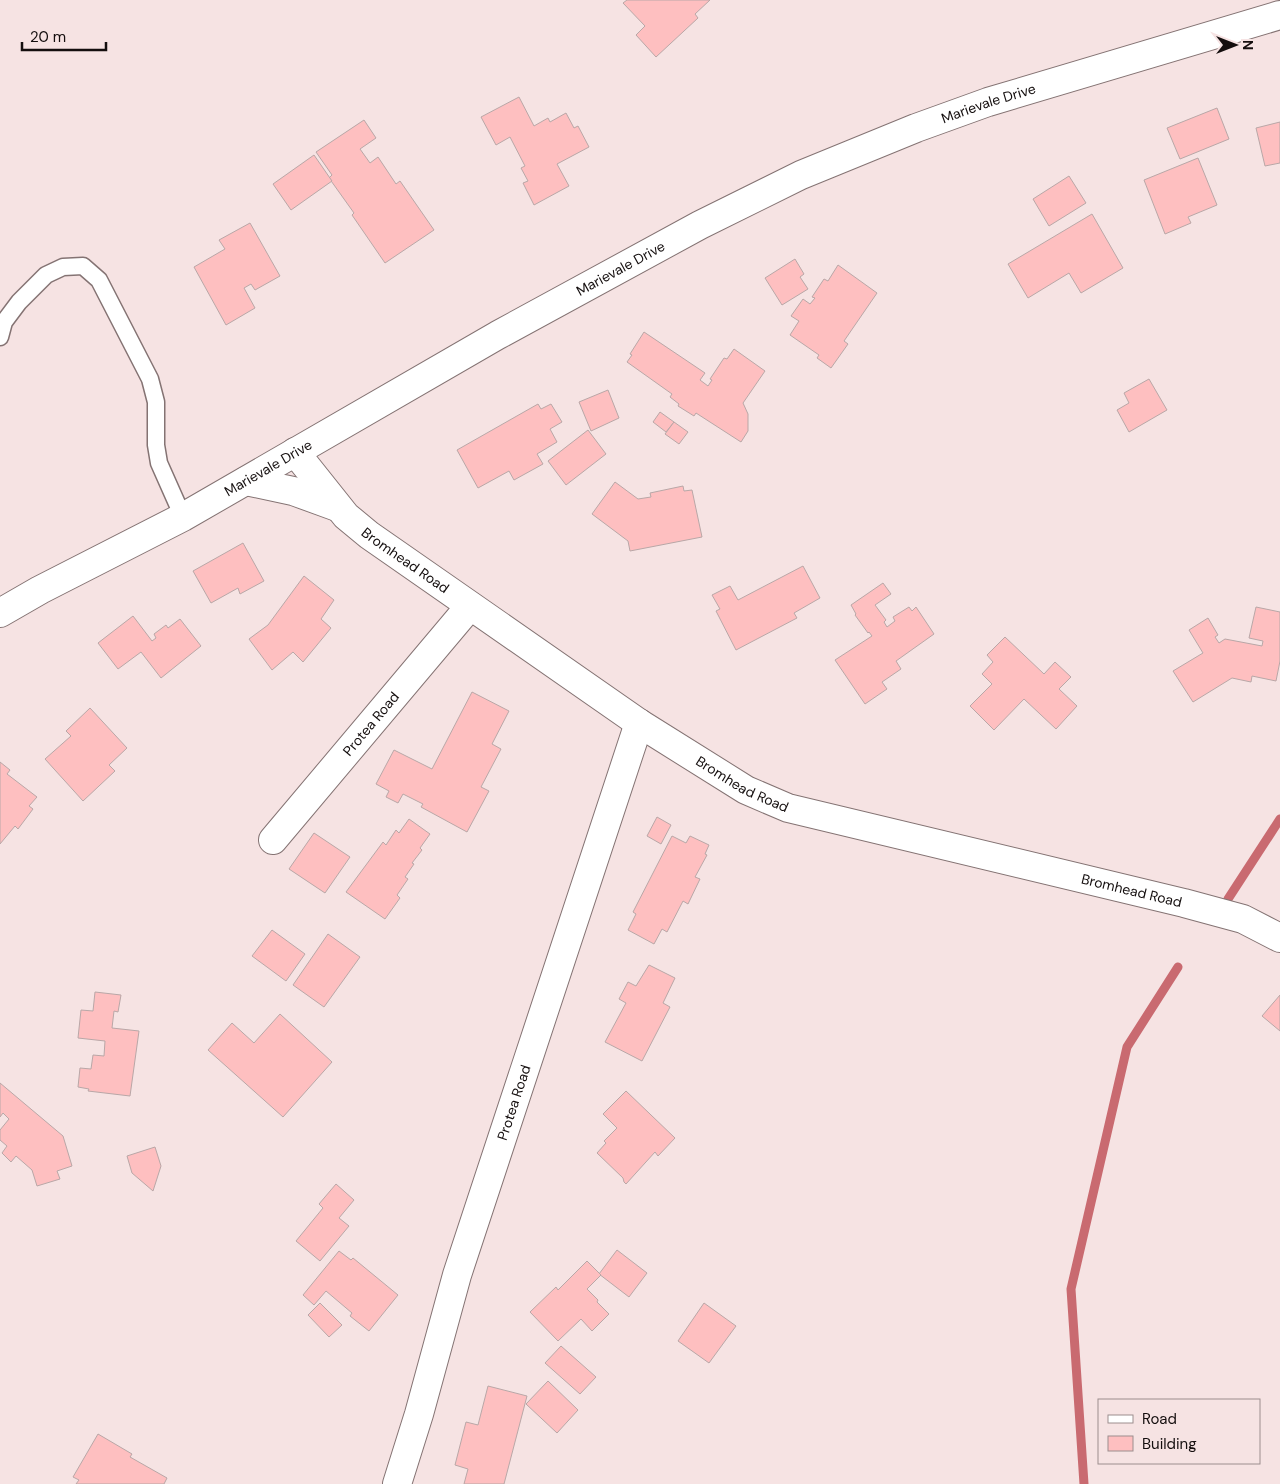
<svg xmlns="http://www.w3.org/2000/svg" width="1280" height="1484" viewBox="0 0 1280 1484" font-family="'DM Sans',sans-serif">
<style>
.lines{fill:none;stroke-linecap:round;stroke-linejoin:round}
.stream{stroke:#c96a70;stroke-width:9}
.building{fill:#febfc0;stroke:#b9a7a7}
.lane-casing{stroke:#847373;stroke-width:19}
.street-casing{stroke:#847373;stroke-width:30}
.lane{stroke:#fff;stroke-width:16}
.street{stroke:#fff;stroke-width:28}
.labels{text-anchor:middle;stroke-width:4.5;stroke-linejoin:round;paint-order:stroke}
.street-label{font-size:14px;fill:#140e0e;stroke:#f6e3e3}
</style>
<rect width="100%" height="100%" fill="#f6e3e3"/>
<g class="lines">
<g class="stream">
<polyline points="1228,899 1280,819"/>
<polyline points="1084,1484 1071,1289 1127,1047 1178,967"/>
</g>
</g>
<g class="building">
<polygon points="627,0 710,0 695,14 698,18 656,57 636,35 645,26 623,3"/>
<polygon points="519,97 534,126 548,118 550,122 566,113 574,128 578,126 589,147 557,164 569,186 534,205 523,183 528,181 521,168 525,166 510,137 496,145 481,117"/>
<polygon points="1217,108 1229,139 1180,159 1167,128"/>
<polygon points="364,120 376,138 360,149 370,163 378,157 396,184 400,181 434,230 385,263 352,215 354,213 329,178 332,175 316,152"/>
<polygon points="1280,122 1280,163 1265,166 1256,128"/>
<polygon points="314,155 332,181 291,210 273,184"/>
<polygon points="1198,158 1217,205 1188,217 1191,223 1165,234 1144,180"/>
<polygon points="1069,176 1086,203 1049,226 1033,199"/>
<polygon points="1092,214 1123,268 1081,293 1069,273 1028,298 1008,264"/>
<polygon points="250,223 280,276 255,290 251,284 244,288 255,308 226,325 194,267 225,249 219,240"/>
<polygon points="795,259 804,274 800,277 808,289 782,305 765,278"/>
<polygon points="838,265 877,293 844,341 848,344 831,368 817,358 819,355 790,335 799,321 791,316 803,299 810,304 815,298 812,297 824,279 828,281"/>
<polygon points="644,332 705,373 700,380 708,386 712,380 710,379 724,358 727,359 734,349 765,371 743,403 748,414 748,431 741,442 696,413 694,416 678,406 679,404 670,397 672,394 627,362 632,355 630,354"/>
<polygon points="1149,379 1167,410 1129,432 1117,410 1129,403 1124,393"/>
<polygon points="608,390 619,418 591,431 579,402"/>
<polygon points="538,404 541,409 551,404 562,422 550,429 557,442 537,454 543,464 514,480 509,471 478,488 457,450"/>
<polygon points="660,412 674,422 666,432 653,422"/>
<polygon points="674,422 688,432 679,444 665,434"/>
<polygon points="588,430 606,454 566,485 548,461"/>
<polygon points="615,482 638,499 651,497 650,493 683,486 684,491 692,490 702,537 630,551 628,541 592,514"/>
<polygon points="243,543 264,581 240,594 238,588 211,603 193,571"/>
<polygon points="803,566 820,598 794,613 797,618 736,650 716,611 720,609 712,595 730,586 738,600"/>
<polygon points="304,576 334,600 321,619 331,628 303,662 293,652 272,670 249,639 268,625"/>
<polygon points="883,583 891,594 875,605 886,620 884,622 887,627 895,621 893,617 909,607 912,611 916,607 934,634 896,661 901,669 882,682 887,689 865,704 835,660 872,636 869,632 868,633 855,615 856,614 851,605"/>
<polygon points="1256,607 1280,612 1280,661 1276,681 1252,676 1251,682 1232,678 1193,702 1173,671 1203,653 1189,630 1208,618 1218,635 1215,637 1219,643 1225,639 1262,646 1263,641 1249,638"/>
<polygon points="133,616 152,641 156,638 154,634 166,625 168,628 180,619 201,646 161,678 141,652 118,669 98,643"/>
<polygon points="1005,637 1044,674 1055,662 1071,677 1059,689 1077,706 1056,729 1024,699 994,730 970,706 992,684 982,674 993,662 987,655"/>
<polygon points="472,692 509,711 492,744 501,749 481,787 489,791 467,832 421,807 423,804 403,794 398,803 386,797 389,791 376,784 394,750 432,769"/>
<polygon points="90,708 127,748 109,765 115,771 83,801 45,759 71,736 66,731"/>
<polygon points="0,762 10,770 7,774 37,797 29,806 33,809 18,829 15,826 0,844"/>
<polygon points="657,817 671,825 661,844 647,836"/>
<polygon points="409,819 430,834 420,848 422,850 412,863 414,864 405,877 408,879 397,895 400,898 385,919 346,892 383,842 386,845 396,830 399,833"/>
<polygon points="314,833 350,857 325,893 289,869"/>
<polygon points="672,836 686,843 690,836 709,845 705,854 707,855 695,877 700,879 688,904 683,901 667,932 662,929 654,944 628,930 636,914 633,912"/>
<polygon points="272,930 305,954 286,981 252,956"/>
<polygon points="328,934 360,957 324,1007 293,985"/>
<polygon points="649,965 675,978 663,1003 670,1007 642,1061 605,1042 626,1003 619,999 628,982 636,986"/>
<polygon points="95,992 121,995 118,1012 114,1011 112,1028 139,1031 130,1096 88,1091 89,1089 78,1087 80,1068 91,1069 93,1055 104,1056 105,1041 78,1038 81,1010 93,1011"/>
<polygon points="1280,995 1280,1031 1262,1016"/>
<polygon points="280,1014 332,1062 283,1117 208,1050 232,1023 254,1043"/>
<polygon points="0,1083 63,1136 72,1166 57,1171 60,1179 37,1186 32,1170 16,1156 11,1162 2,1153 7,1146 0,1140 0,1130 9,1119 3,1113 0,1117"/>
<polygon points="626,1091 675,1138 658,1156 655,1152 626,1184 624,1182 623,1178 597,1153 606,1143 604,1141 617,1128 603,1114"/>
<polygon points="155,1147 161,1166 153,1191 132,1173 127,1156"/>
<polygon points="336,1184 354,1200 339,1218 349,1226 320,1261 296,1241 323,1208 319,1204"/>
<polygon points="617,1250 647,1273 629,1297 599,1274"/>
<polygon points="339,1251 351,1260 353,1258 398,1295 369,1331 350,1316 352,1313 326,1291 314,1305 303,1295"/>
<polygon points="587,1261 601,1275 587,1289 598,1300 597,1302 609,1314 592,1331 581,1319 558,1341 530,1312 556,1287 558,1290"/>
<polygon points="320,1303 342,1325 329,1337 308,1315"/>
<polygon points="704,1303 736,1326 709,1363 678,1341"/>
<polygon points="561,1346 596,1377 580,1394 545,1363"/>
<polygon points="548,1381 578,1410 557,1433 526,1404"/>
<polygon points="488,1386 527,1396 504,1484 464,1484 468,1469 455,1465 466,1422 478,1425"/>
<polygon points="98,1434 132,1454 130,1457 167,1478 164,1484 76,1484 79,1480 73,1477"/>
</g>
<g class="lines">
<g class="lane-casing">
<polyline id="lane" points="0,337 4,322 19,302 46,275 63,267 83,266 99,280 150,379 156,402 156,445 159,463 183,517"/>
</g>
<g class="street-casing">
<g id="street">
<path id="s1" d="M295,452L346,516L369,535L639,723L746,790L788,808L1184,903L1243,919L1280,938"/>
<polyline points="246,481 293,491 337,507"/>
<path id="s2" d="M0,613L40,590L183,517L498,335L700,225L801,175L916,128L988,102L1280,15"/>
<path id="s3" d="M273,840L470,606"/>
<path id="s4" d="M397,1484L419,1414L457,1275L639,723"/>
</g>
</g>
<use href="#lane" class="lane"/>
<use href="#street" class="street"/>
</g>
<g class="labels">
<g class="street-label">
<text dy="5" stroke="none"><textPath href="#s2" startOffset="1114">Marievale Drive</textPath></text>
<text dy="5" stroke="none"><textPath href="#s2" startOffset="710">Marievale Drive</textPath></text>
<text dy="5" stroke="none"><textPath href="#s2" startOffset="305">Marievale Drive</textPath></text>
<text dy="5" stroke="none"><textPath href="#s1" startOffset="156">Bromhead Road</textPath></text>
<text dy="5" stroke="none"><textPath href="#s3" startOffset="152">Protea Road</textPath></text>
<text dy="5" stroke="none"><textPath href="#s1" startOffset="561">Bromhead Road</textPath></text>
<text dy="5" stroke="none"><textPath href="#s1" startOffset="966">Bromhead Road</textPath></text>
<text dy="5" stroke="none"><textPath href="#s4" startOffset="399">Protea Road</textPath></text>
</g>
</g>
<rect x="1098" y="1399" width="162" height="65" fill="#f6e3e3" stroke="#9c8e8e"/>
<rect x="1108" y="1415" width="25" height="8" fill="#ffffff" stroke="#9c8e8e"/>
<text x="1142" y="1424" font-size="15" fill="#140e0e">Road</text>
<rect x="1108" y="1436" width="25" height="15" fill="#febfc0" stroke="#9c8e8e"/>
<text x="1142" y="1449" font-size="15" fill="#140e0e">Building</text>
<g transform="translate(1235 45) rotate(90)" stroke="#f6e3e3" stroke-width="4" paint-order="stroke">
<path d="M0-4L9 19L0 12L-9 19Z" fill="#140e0e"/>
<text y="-8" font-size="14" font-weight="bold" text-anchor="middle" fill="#140e0e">N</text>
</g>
<path d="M22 42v8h84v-8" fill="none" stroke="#140e0e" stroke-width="2.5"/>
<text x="30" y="42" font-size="15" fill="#140e0e" stroke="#f6e3e3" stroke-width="4" paint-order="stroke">20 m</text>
</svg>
